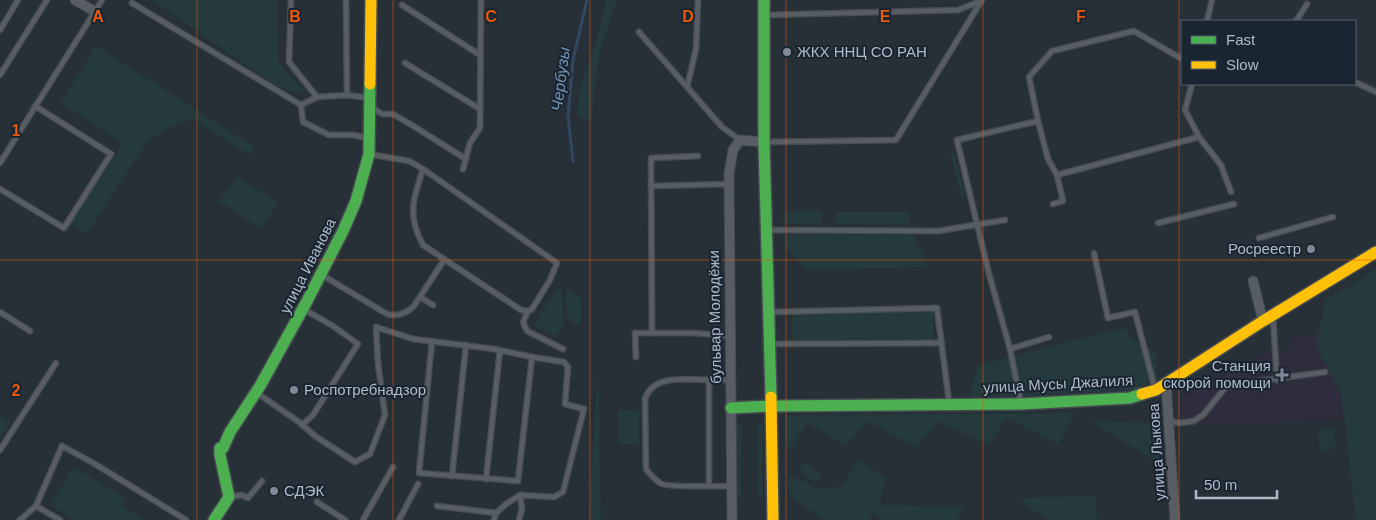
<svg xmlns="http://www.w3.org/2000/svg" width="1376" height="520" viewBox="0 0 1376 520" font-family="Arial,sans-serif">
<style>
.medical{fill:#2e2d3d}
.green{fill:#243a3d}
.lines{fill:none;stroke-linecap:round;stroke-linejoin:round}
.stream{stroke:#324862;stroke-width:3}
.lane-casing{stroke:#464b51;stroke-width:7}
.street-casing{stroke:#464b51;stroke-width:11}
.fast-casing{stroke:#464b51;stroke-width:14}
.slow-casing{stroke:#464b51;stroke-width:14}
.lane{stroke:#585d64;stroke-width:4.5}
.street{stroke:#585d64;stroke-width:9}
.fast{stroke:#4caf50;stroke-width:11}
.slow{stroke:#ffc107;stroke-width:11}
.grid{fill:none;stroke:#e8590c;stroke-width:1;stroke-opacity:0.55}
.poi-dot{fill:#808a96;stroke:#1a2532;stroke-width:2}
.labels{text-anchor:middle;stroke-width:4;stroke-linejoin:round;paint-order:stroke}
.poi-label{font-size:15px;fill:#b0bbc9;stroke:#1a2532;text-anchor:start}
.street-label{font-size:15px;fill:#b0bbc9;stroke:#1a2532}
.water-label{font-size:16px;font-style:italic;fill:#7593b3;stroke:#1a2532}
.grid-label{font-size:16px;text-anchor:middle;font-weight:bold;fill:#e8590c;stroke:#1a2532;stroke-width:4;stroke-linejoin:round;paint-order:stroke}
</style>
<rect width="100%" height="100%" fill="#272f37"/>
<polygon class="medical" points="1334,334 1348,419 1180,428 1182,396 1266,353 1291,349 1291,337"/>
<g class="green">
<polygon points="152,0 278,0 278,59 288,75 303,89 302,93 290,92 270,82"/>
<polygon points="606,0 617,0 599,55 591,122 577,116 580,88 595,45"/>
<polygon points="96,46 255,147 250,155 193,119 173,126 147,141 87,234 70,224 123,144 61,103"/>
<polygon points="954,152 966,198 962,199 950,153"/>
<polygon points="237,176 278,203 261,229 219,201"/>
<rect x="783" y="211" width="39" height="12"/>
<rect x="836" y="212" width="74" height="12"/>
<polygon points="913,234 929,267 806,270 785,247 786,235"/>
<polygon points="1376,270 1376,520 1356,520 1341,393 1316,345 1326,300"/>
<polygon points="558,287 562,289 563,317 565,322 555,337 534,325"/>
<polygon points="566,288 581,298 581,324 575,324 567,318"/>
<polygon points="933,308 933,343 792,344 792,311"/>
<polygon points="1126,328 1131,339 1155,351 1158,378 1135,390 1029,396 969,396 978,366 1016,355"/>
<polygon points="598,363 601,520 589,520"/>
<rect x="618" y="410" width="21" height="34"/>
<polygon points="1075,413 1058,444 1007,418 988,445 938,421 916,448 868,421 846,446 807,423 787,453 785,442 785,415"/>
<polygon points="0,415 10,422 0,438"/>
<polygon points="1091,421 1159,423 1160,464"/>
<polygon points="742,423 741,496 737,496 736,424"/>
<polygon points="758,424 763,424 762,497 758,497"/>
<polygon points="1334,429 1336,449 1320,450 1318,431"/>
<polygon points="859,459 886,478 879,505 964,507 956,520 884,520 873,513 868,520 825,520 789,496 787,473 819,489 842,486"/>
<polygon points="805,462 822,475 817,483 798,471"/>
<polygon points="74,467 127,499 123,507 144,520 75,520 50,505"/>
<polygon points="1096,496 1097,520 1051,520 1023,504 1023,498"/>
</g>
<g class="lines">
<polyline class="stream" points="573,161 568,117 573,60 587,0"/>
<g class="lane-casing">
<g id="lane">
<polyline points="291,0 289,62 317,97"/>
<polyline points="346,0 347,95"/>
<polyline points="132,3 301,105"/>
<polyline points="402,5 480,55"/>
<polyline points="766,15 958,10 981,1"/>
<polyline points="1207,21 1212,0"/>
<polyline points="1296,21 1307,4"/>
<polyline points="0,30 18,0"/>
<polyline points="639,32 722,127 740,140"/>
<polyline points="405,63 480,109"/>
<polyline points="0,75 47,0"/>
<polyline points="1355,82 1376,92"/>
<polyline points="1192,84 1185,110 1199,137 1221,165 1231,192"/>
<polyline points="687,87 696,49 698,0"/>
<polyline points="372,107 382,114 393,114 410,124 466,159"/>
<polyline points="368,138 353,135 329,135 303,122 301,105 317,97 347,95 369,98"/>
<polyline points="765,142 896,140 982,0"/>
<path d="M369,154L409,161L423,169L557,263L550,280L532,309L528,311L521,310L423,245C407,216 413,199 423,169"/>
<polyline points="0,163 102,0"/>
<polyline points="463,169 470,143 480,128 481,0"/>
<polyline points="1057,175 1199,137"/>
<polyline points="651,186 729,184"/>
<polyline points="0,189 64,228 111,154 35,106"/>
<polyline points="1053,204 1063,201 1057,175 1048,159 1038,121 1029,77 1052,51 1134,31 1182,59"/>
<polyline points="1158,223 1234,204"/>
<polyline points="768,230 938,231 1005,220"/>
<polyline points="1259,238 1333,217"/>
<polyline points="1094,253 1108,318 1135,312 1155,389"/>
<path d="M322,275L387,314C398,317 406,314 414,306L444,260"/>
<polyline points="420,297 433,305"/>
<polyline points="528,311 523,322 527,331 563,349"/>
<polyline points="0,312 30,331"/>
<polyline points="772,312 937,308 949,402"/>
<polyline points="1273,316 1277,380"/>
<polyline points="652,333 651,158 698,156"/>
<polyline points="771,344 942,343"/>
<polyline points="1010,349 1049,337"/>
<polyline points="636,357 635,333 693,333 730,336"/>
<polyline points="709,380 731,380"/>
<polyline points="257,393 299,422 315,436 355,462 370,454 385,415 378,364 376,327 413,339 494,349 532,357 518,481 419,473 432,341"/>
<polyline points="1021,404 1010,349 989,274 957,140 1038,121"/>
<polyline points="1169,421 1180,423 1194,421 1203,415 1225,388 1238,384 1325,372"/>
<polyline points="302,425 313,415 358,344 333,326 305,310"/>
<polyline points="0,450 56,363"/>
<polyline points="452,476 466,345"/>
<polyline points="486,479 500,350"/>
<path d="M709,486V380C689,380 653,373 645,399L646,469C650,474 655,480 660,483C667,488 719,486 731,486"/>
<polyline points="520,495 554,497 563,492 584,409 565,404 568,367 564,362 532,357"/>
<polyline points="229,497 242,495 248,498 262,481"/>
<polyline points="317,502 345,520"/>
<polyline points="36,506 60,520"/>
<polyline points="437,506 496,513 494,520"/>
<polyline points="496,513 506,504 520,495 522,509 519,520"/>
<polyline points="20,520 36,506 62,446 95,464 186,520"/>
<polyline points="363,520 393,467"/>
<polyline points="399,520 418,484"/>
</g>
</g>
<g class="street-casing">
<g id="street">
<polyline points="75,0 94,11"/>
<polyline points="1253,281 1263,321"/>
<polyline points="1166,382 1175,520"/>
<polyline points="732,520 729,174 733,150 740,140 764,142"/>
</g>
</g>
<g class="fast-casing">
<g id="fast">
<polyline points="764,0 764,142 771,397"/>
<polyline points="731,408 771,406 1021,404 1130,398 1142,394"/>
<polyline points="214,520 229,497 220,455 220,448 223,448 230,432 260,386 306,303 343,231 356,201 369,154 370,84"/>
</g>
</g>
<g class="slow-casing">
<g id="slow">
<polyline points="370,84 371,0"/>
<polyline points="1142,394 1156,390 1263,321 1376,252"/>
<polyline points="771,397 773,520"/>
</g>
</g>
<use href="#lane" class="lane"/>
<use href="#street" class="street"/>
<use href="#fast" class="fast"/>
<use href="#slow" class="slow"/>
</g>
<path class="grid" d="M197,0V520M393,0V520M590,0V520M786,0V520M983,0V520M1179,0V520M0,260H1376"/>
<g class="poi-dot">
<circle cx="787" cy="52" r="5"/>
<circle cx="1311" cy="249" r="5"/>
<path d="M1279.5 367.5h5v5h5v5h-5v5h-5v-5h-5v-5h5z"/>
<circle cx="294" cy="390" r="5"/>
<circle cx="274" cy="491" r="5"/>
</g>
<g class="labels">
<g class="poi-label">
<text x="797" y="57">ЖКХ ННЦ СО РАН</text>
<text x="1301" y="254" text-anchor="end">Росреестр</text>
<text x="1271" y="371" text-anchor="end">Станция<tspan x="1271" dy="17">скорой помощи</tspan></text>
<text x="304" y="395">Роспотребнадзор</text>
<text x="284" y="496">СДЭК</text>
</g>
<g class="street-label">
<text transform="translate(308 266) rotate(-63)" y="5">улица Иванова</text>
<text transform="translate(715 317) rotate(-91)" y="5">бульвар Молодёжи</text>
<text transform="translate(1058 384) rotate(-3)" y="5">улица Мусы Джалиля</text>
<text transform="translate(1157 452) rotate(-94)" y="5">улица Лыкова</text>
</g>
<g class="water-label">
<text transform="translate(560 79) rotate(-83)" y="6">Чербузы</text>
</g>
</g>
<g class="grid-label">
<text x="98" y="22">A</text>
<text x="295" y="22">B</text>
<text x="491" y="22">C</text>
<text x="688" y="22">D</text>
<text x="885" y="22">E</text>
<text x="1081" y="22">F</text>
<text x="16" y="136">1</text>
<text x="16" y="396">2</text>
</g>
<rect x="1181" y="20" width="175" height="65" fill="#1a2532" stroke="#56616e"/>
<rect x="1191" y="36" width="25" height="8" fill="#4caf50" stroke="#56616e"/>
<text x="1226" y="45" font-size="15" fill="#b0bbc9">Fast</text>
<rect x="1191" y="61" width="25" height="8" fill="#ffc107" stroke="#56616e"/>
<text x="1226" y="70" font-size="15" fill="#b0bbc9">Slow</text>
<path d="M1196 490v8h81v-8" fill="none" stroke="#b0bbc9" stroke-width="2.5"/>
<text x="1204" y="490" font-size="15" fill="#b0bbc9" stroke="#1a2532" stroke-width="4" paint-order="stroke">50 m</text>
</svg>
